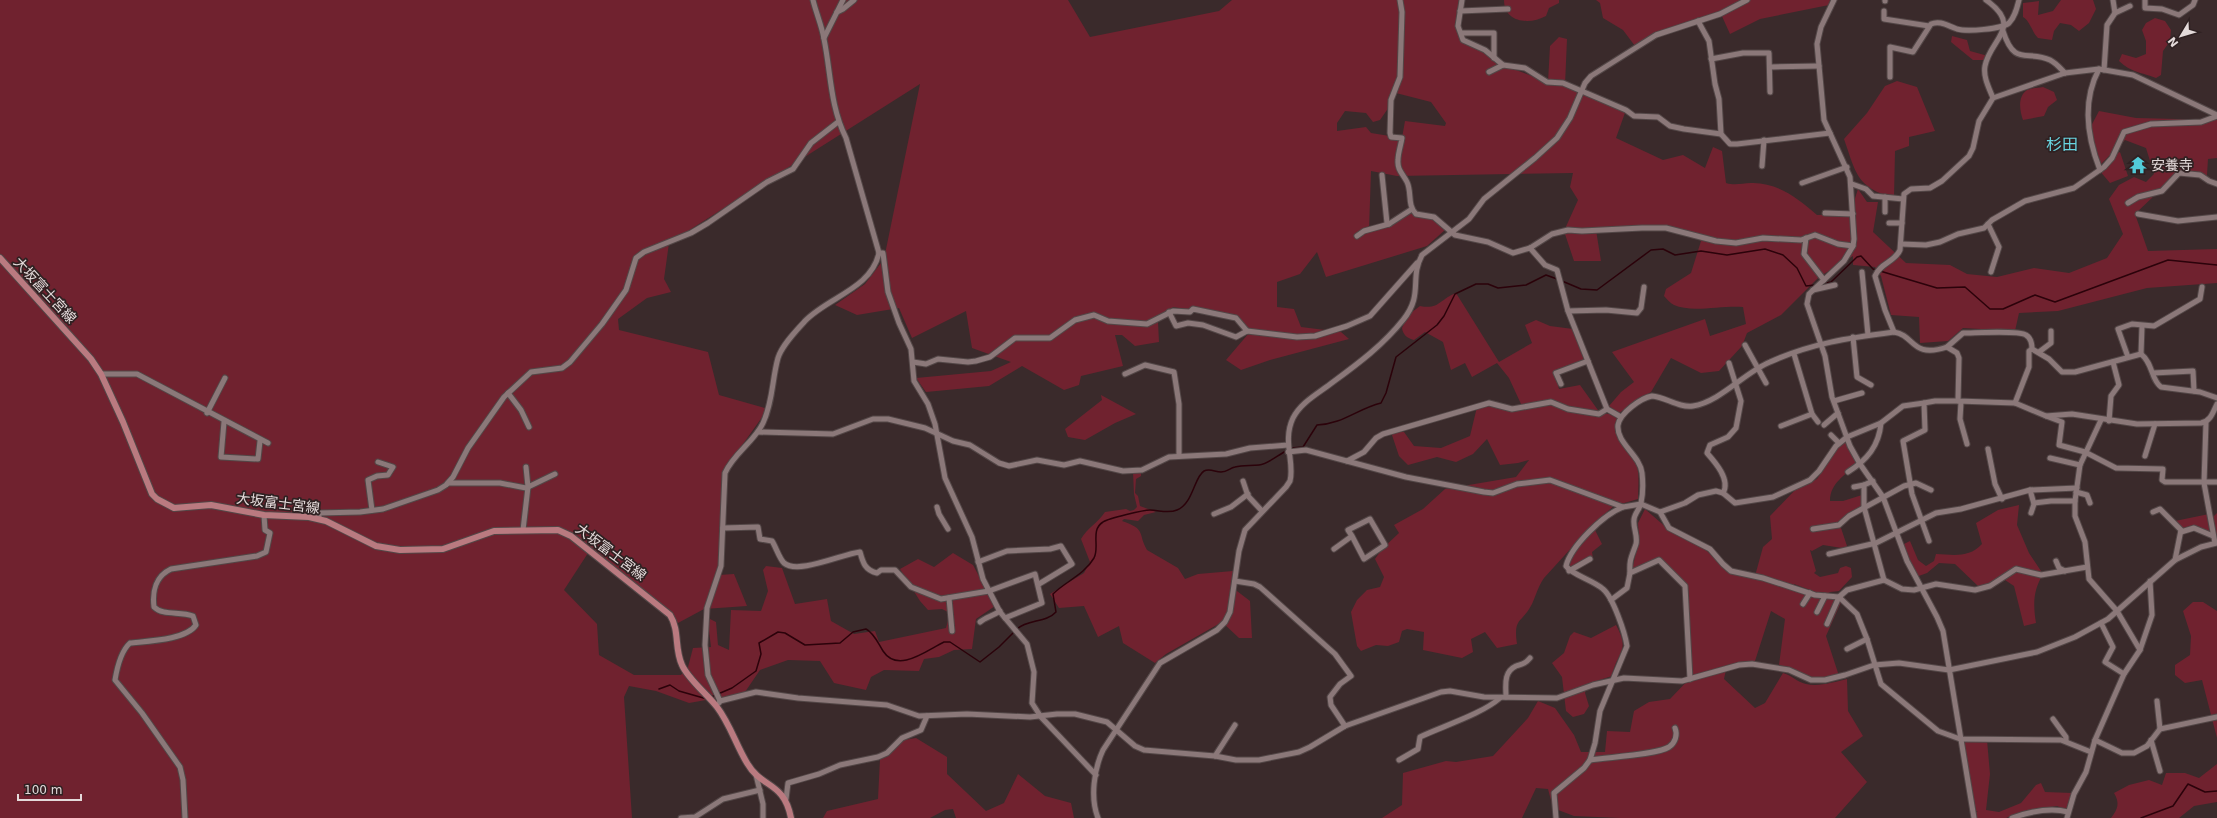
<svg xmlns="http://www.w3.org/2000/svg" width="2217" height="818" viewBox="0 0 2217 818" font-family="'DejaVu Sans','Noto Sans JP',sans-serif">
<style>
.green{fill:#70222f;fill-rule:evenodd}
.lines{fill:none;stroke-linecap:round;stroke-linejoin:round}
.stream{stroke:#2b020a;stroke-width:1.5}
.minor-casing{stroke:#534747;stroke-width:7}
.major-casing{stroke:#534747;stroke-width:8}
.minor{stroke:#8b7879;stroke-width:5}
.major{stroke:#ba7a80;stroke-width:6}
.labels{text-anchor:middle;stroke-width:3.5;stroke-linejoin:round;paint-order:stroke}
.poi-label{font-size:14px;fill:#e4dada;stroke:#2f2122;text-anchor:start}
.street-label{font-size:14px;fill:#e4dada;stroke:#2f2122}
.quarter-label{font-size:16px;fill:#69d4e0;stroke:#2f2122}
</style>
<rect width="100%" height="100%" fill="#3a2a2b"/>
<g class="green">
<path d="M0,0H1068L1090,37L1219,11L1232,0H1463L1460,37L1500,64L1548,82L1550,46L1559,37L1567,39L1565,85L1626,110L1616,138L1663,160L1683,155L1705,168L1713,147L1722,151L1726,183C1736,186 1742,183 1751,183C1777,182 1799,199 1817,215L1850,214L1858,189L1867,202H1878L1873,232L1906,263L1950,265L1967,274L1997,277L2034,268L2069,273L2107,258L2123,234L2109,199L2119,185L2134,177L2146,182L2154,174L2146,148L2125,140L2101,164L2089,130L2099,111L2136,118L2217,120V158L2208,159L2207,175H2176L2135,214L2148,251L2217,249V283L2147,288L2058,311L2019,313L2015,331L1963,328L1948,341L1920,343L1919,317L1891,315L1881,276L1875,267L1853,265V256L1819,277L1781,315L1747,333L1742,346L1719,371L1701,373L1671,358L1651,392L1619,413L1609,406L1621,392L1634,382L1612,352L1705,319L1710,336L1746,324L1743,307C1723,305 1691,313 1674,305C1670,303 1667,299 1664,296L1666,289L1691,273L1701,241C1674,217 1628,228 1596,230L1601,261H1574L1564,231L1578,200L1570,187L1573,173L1397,176L1371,171L1369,230L1388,225L1411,209L1422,216L1434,217L1446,229L1427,246L1326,277L1317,252L1300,274L1277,282V307L1294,309L1301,327L1341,332L1349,339L1270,360L1241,370L1226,360L1249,333L1233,317L1173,307L1158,322L1159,342L1135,346L1122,335H1115L1123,366L1081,376L1079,385L1064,390L1022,366L989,386L926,392L916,378L991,371L1011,362L972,348L966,311L912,338L899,308L857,315L835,305L865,284L884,259L920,84L669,243L664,279L671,292L647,298L618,319L619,330L708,352L719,395L768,409L728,465L719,575L734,574L747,606L704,609L678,623L590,550L564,590L597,624L599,655L634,675H681L688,667L693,648L711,647L708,623L710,619L716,622L718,645L729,650L731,610L761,611L768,591L763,570L766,566L782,568L795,604L827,599L831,621L854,634L875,631L879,642L946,628L950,613L942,609L928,610L920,601L900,569L918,559L934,567L953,553L973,565L995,606L976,619L972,649L954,650L939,657L924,659L919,671L884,670L871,677L866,690L834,683L820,661L788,660L760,670L745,692L736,696L723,697L689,703L656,691L629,686L624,697L632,818H0ZM1392,92L1431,102L1446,123L1445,126L1405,121L1402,138L1371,133L1366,127L1337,131V123L1345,111L1366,113L1373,122L1380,120L1389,107Z"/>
<path d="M1504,0H1559V3L1549,8L1546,16C1530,25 1504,23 1504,0Z"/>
<polygon points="1596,0 1830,0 1829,5 1760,19 1730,34 1721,14 1680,27 1635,46 1623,30 1603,18 1600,3"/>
<path d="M2061,0H2093L2096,9L2089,23L2079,31L2071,25L2060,23L2054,31L2052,40L2038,38C2032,32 2030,21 2023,17V3L2039,1L2038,15L2053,11Z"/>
<path d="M2155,18L2165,21L2171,30L2170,41L2163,51L2161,75L2156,78C2141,72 2132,73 2119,61L2122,54L2136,58L2146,54V41L2142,30L2146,23Z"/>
<polygon points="1952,36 1967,40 1970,51 1988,56 1984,60 1973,60 1951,42"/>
<path d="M1897,81L1917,87L1935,131L1909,137V146L1895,151L1894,198C1856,187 1856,173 1844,139L1867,113L1885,86Z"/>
<path d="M2043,87L2054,92L2057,100L2048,107L2044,116L2023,120C2020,111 2017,97 2027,90C2031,88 2038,88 2043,87Z"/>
<polygon points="2120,152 2128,176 2110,183 2099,170 2115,154"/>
<path d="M1456,293L1499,362L1532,343L1525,325L1536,320L1550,326L1573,329L1584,360L1555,373L1559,389L1580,385L1600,413L1609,414L1617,418C1610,440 1628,447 1636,464C1640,473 1638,489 1638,499L1614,506L1594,523L1544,578C1538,587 1536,595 1532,604C1522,624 1513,616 1517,644L1497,648L1485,632L1471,639L1473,652L1462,658L1423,650L1424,632L1407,629L1402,631L1399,642L1388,646L1376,645L1361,651L1357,646L1351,612L1357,600L1367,590L1380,587L1384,577L1375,559L1382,549L1399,533L1394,525L1423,509L1445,489L1516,477L1529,460L1518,463L1500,465L1487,439L1473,454L1456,462L1437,457L1408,465L1399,456L1391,432H1404L1414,446L1441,448L1470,436L1477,407L1489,403L1510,406L1524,404H1521L1509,378L1497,363L1472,377L1465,363L1451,370L1443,342L1425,332L1414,340C1407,338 1403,335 1402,328L1408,315L1420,306C1439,310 1440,299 1456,293Z"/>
<polygon points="1101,395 1136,414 1115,423 1085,440 1068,437 1065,429 1102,400"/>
<path d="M1845,440L1858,464C1845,475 1830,483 1830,501H1843L1862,495L1865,508L1840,525L1848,549L1823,545L1812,551L1810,550L1816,571L1814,573L1820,577L1838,573L1840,568L1846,566L1851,568L1852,577L1839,591L1830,592L1827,594L1842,600L1826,636L1839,676L1813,678L1793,669L1779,665L1785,619L1771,611L1755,661L1727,665L1724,679L1755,708L1765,703L1783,673C1791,675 1797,682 1806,684C1819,687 1834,682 1847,679L1848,711L1863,736L1841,752L1867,782L1835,818H1620L1574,816L1553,808L1548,789L1536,788L1522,818H1382L1402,805L1403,773L1446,761L1456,762L1493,756L1528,718L1538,701L1555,708L1574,735L1581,752H1605L1607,731L1630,732L1634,711L1649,702L1670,699L1692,676L1687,586L1660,559L1632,569L1639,541L1638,523L1645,509L1668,529L1705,549L1720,564L1751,577L1801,591L1821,594L1794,584V586L1755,576L1763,547L1772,539L1770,516L1796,489L1817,479L1836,450Z"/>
<path d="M1133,472L1141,473V476L1136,479L1135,493L1138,496L1140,506L1156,512L1144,515L1138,521L1124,519L1122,521C1147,530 1137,532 1147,550L1178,568L1185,579L1198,574L1233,571V588L1250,601L1252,638H1239L1222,622L1166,654L1155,663L1123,643L1119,626L1098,637L1084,606L1059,608L1050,594L1084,573L1090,562L1081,539C1087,528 1098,523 1105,512L1126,509L1130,511L1134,510L1137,507L1134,494Z"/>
<path d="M2019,505L2017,525L2029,553L2043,574C2033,591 2033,604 2036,623L2024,626L2014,586L2005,580L1991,586H1978L1955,564L1939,563L1927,573L1916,577L1902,545L1910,541L1918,560L1926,566L1934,561L1936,554C1954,555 1969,558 1982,544L1976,523L1998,510Z"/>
<polygon points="2217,513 2217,535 2203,531 2183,529 2175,521 2209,514 2213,517"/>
<polygon points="1595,530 1602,544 1592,552 1593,559 1574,569 1568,566 1572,554"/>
<polygon points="2193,602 2203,602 2217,611 2217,738 2202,680 2185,683 2175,675 2175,665 2190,655 2191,636 2183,611"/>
<path d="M1616,625C1631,652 1617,651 1612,676L1587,684L1585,693L1589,706L1584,714L1573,717L1566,711L1562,677L1552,663L1564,653L1570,636L1574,632L1591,638Z"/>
<polygon points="916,738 947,757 947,774 986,811 1004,803 1018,774 1045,796 1071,803 1074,818 956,818 953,809 945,810 930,818 823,818 827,811 878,799 880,759 898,741"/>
<polygon points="1987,740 1990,774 1986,810 1999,812 2021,803 2036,785 2041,783 2045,792 2072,793 2066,810 2057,806 2024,811 2006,818 1976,818 1976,812 1978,811 1976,811 1962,742"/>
<path d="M2217,764V802L2194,806L2179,818H2111C2118,809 2120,803 2114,793L2129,785L2149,780L2162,785L2166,773H2185L2199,778Z"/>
</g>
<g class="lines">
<g class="stream">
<polyline points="1880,271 1937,288 1965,287 1990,309 2003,309 2035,295 2055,302 2168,260 2217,265"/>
<polyline points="1562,281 1581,289 1597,290 1651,250 1663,249 1675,255 1701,251 1727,255 1765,249 1783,255 1797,268 1806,286 1815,285"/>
<polyline points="1821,284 1831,282 1857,257 1861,256 1873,269 1876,270"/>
<path d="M1291,448L1303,447L1317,425C1343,424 1357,409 1381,403L1386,393L1396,357L1437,325L1444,316L1455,294L1476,284H1488L1498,288L1526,285L1546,275L1557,279"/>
<path d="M1017,629C1028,619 1046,623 1056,612L1053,594C1066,581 1084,575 1094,558C1100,547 1090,530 1103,522C1109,518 1144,510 1150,510C1159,510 1168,514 1177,510C1193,504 1194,477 1204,471C1210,468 1215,472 1221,472C1227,472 1230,468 1235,467C1243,465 1251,466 1259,465C1268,464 1278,455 1286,451"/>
<polyline points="659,689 670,685 679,691 707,699"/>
<path d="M711,697L732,688L756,671L761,654L759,643L778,632L785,633L805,645L840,643L853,632L866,629C874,633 878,643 883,651C898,674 927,650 944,642H950L980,662L999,647L1014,632"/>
<polyline points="2141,818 2173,806 2188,784 2205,792 2217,791"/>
</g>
<g class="minor-casing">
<g id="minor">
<path d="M813,0C816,13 822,26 824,39C831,73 830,106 846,138L879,253H883L888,292L899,323L911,349L914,381L928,404L935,424L945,478L972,537L983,579L1000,612L1027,644L1034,672L1032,703L1041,717L1096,775"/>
<path d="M1400,0L1402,12L1400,77L1391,100L1390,133L1391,137L1402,138C1401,145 1398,153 1398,160C1397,170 1403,174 1407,182C1412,192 1407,205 1416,214L1434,217L1455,235L1488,242L1513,253L1530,248L1552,234L1568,230L1582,231L1642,228H1666L1716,241L1736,243L1763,238L1801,240L1815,235L1838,244L1853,246"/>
<polyline points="1462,0 1458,26 1463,40 1485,50 1503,65 1525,68 1547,82 1563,83 1626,110 1634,116 1658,117 1670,126 1684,129 1721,134"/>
<polyline points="1834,0 1821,27 1817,44 1824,120 1850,177 1854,239 1853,246 1844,261 1809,294 1807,304 1825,356 1832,397 1850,446 1860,464 1883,497 1907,561 1937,617 1943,631 1974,818"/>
<path d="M1986,0C2024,27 1990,39 1985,66C1983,77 1989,88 1993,98"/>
<polyline points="2113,0 2115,13"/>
<polyline points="2145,0 2145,8 2162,9 2179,15 2193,5 2195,0"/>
<polyline points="1885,1 1885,0"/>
<polyline points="1460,11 1508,9"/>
<polyline points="1884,11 1884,19 1929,26"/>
<polyline points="837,12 843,9 854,0"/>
<polyline points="1698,21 1709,41 1715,84 1719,99 1721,134 1730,144 1737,144 1830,133"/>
<path d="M2003,31C2015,68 2027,49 2050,60C2056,63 2060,68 2065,73"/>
<polyline points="1462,33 1494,33 1494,58"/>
<polyline points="824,38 843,0"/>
<polyline points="1711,59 1743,53 1769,53 1770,92"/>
<polyline points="1771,67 1819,66"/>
<path d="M2099,69C2082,101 2087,137 2100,170"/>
<polyline points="2104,70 2107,25 2115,13 2130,6"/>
<polyline points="1489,72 1503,65"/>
<path d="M1890,77V47L1913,52L1931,24C1940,20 1948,26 1957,29C1967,32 2002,29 2009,23C2015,17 2017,8 2019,0"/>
<polyline points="1762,166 1764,140"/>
<polyline points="1382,175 1387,223 1389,224 1412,209"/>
<polyline points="1802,183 1847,167"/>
<polyline points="1852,184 1866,189 1873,196 1903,199"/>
<polyline points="2128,203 2138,197 2162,191 2179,173 2200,175 2209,181 2217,184"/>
<polyline points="1885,212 1885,197"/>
<polyline points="1825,213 1853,214"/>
<polyline points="2138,214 2178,221 2217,217"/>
<polyline points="1889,223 1902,223"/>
<polyline points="1988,224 1999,247 1991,272"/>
<polyline points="1357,236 1364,231 1389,224"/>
<polyline points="1806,238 1804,254 1824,280"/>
<polyline points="1901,244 1926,245 1940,242 1958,234 1984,228 1992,220 2025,201 2074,188 2104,167 2112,158 2124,132 2151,124 2201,122 2217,116"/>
<polyline points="1530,248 1545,265 1557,270 1568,311 1607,409 1621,417"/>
<polyline points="1862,272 1868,335"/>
<polyline points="1813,290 1835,285"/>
<polyline points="1568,311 1606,310 1637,313 1641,308 1644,287"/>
<polyline points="1169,312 1176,326 1188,323 1203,325 1236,337 1247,331 1297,337 1315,336 1347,326 1370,316 1417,263"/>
<path d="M1894,332L1885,310L1875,276C1880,263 1895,262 1900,250L1904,194L1911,189L1930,188L1942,181L1969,156L1973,148L1979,121L1993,98L2065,73L2099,69L2133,75L2217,115"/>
<polyline points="1853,337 1857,377 1871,385"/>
<polyline points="1745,345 1766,383"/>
<path d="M1947,347L1963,333C1975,333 2019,330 2026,335C2031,338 2032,343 2032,349L2049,359L2062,372H2075L2141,354C2153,363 2151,380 2161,387L2200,392L2217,398"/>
<polyline points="2039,352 2051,343 2051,331"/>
<polyline points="2141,354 2142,326"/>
<polyline points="2128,357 2118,329 2132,324 2154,326 2200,299 2202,287"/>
<polyline points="913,362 926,364 938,359 968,362 976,361 990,357 1015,338 1050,338 1075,320 1094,315 1108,321 1147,324 1173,311 1190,312 1193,309 1236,318 1247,331"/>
<polyline points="2153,373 2193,371 2194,391"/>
<polyline points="101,374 137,374 268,443"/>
<polyline points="1125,374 1145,365 1174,372 1179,404 1179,456"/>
<polyline points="1561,384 1556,373 1588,361"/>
<polyline points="508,393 521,410 529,427"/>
<polyline points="1834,401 1862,393"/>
<polyline points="1961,402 1960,419 1967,444"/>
<polyline points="2015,403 2029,367 2029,351 2032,349"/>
<polyline points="207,413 225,378"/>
<polyline points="1812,414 1818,422"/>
<polyline points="2046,416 2062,422 2059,445 2085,452 2116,468 2163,469 2162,480 2165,482 2217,482"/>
<polyline points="2101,420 2080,465 2075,501 2075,516 2085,542 2089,579 2117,611 2140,650"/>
<polyline points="2109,421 2111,396 2119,385 2113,362"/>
<polyline points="224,422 221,457 258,459 260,441"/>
<polyline points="2206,422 2204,483 2215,543"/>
<polyline points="1824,425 1838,413"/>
<polyline points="1781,426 1812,414 1794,354"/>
<polyline points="758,432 833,434 873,419 888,419 925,428 953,441 970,445 999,463 1009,466 1037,460 1064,465 1080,461 1123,471 1142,470 1169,457 1226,454 1250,448 1288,445"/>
<polyline points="1831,435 1839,443"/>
<polyline points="1988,449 1995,484 2002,499"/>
<polyline points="1288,452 1306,450 1406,477 1484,492 1493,493 1517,484 1550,480 1623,507 1641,504 1660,512 1669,528 1710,549 1723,564 1731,571 1763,578 1815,595 1839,597 1857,614 1867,639 1881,684 1938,731 1960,739 2061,740 2091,752"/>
<polyline points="2145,456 2155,424"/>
<polyline points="2050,458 2080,465"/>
<polyline points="1347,461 1364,452 1376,438 1383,434 1489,403 1512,409 1551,402 1568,409 1599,414 1607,409"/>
<path d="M1848,472C1867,460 1879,446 1881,423"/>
<polyline points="1243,481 1248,496 1262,511"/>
<polyline points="1873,481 1864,485 1864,507 1884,580"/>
<polyline points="448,483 500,483 526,488 555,474"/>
<polyline points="1854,487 1864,485"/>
<polyline points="2030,490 2034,504 2031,513"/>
<polyline points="2076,492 2087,495 2090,503"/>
<path d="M1723,493C1731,480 1715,462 1707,453L1710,445L1728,437L1736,428L1741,401L1729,363"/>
<polyline points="2034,503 2051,501 2075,501"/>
<polyline points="937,507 939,514 948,529"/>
<polyline points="372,510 368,480 377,476 388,475 393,467 378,462"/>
<polyline points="1660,512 1685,503 1698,495 1716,491 1723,493 1735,503 1773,497 1810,480 1819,471 1836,446 1847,437 1881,423 1903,406 1924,403"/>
<polyline points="2153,512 2160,509 2181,530 2175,560"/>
<polyline points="1214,514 1231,507 1248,494"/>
<polyline points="319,518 319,513 360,512 383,509 438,490 446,485 453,477 468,448 504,397 531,372 562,368 570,362 602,324 626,290 636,258 644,252 691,233 708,223 767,182 793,169 811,143 838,122"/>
<path d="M723,528L758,527L760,539L772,541C776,547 779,558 784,563C798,575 842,554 860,552C863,563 865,570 877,573L881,570H895L911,587L941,599L989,591L1035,574L1042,603L1005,618"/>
<polyline points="1813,529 1839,525 1849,516 1904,486 1916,483 1931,490"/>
<polyline points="523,530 528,487 526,467"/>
<polyline points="2181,532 2194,528 2213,536"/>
<polyline points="1929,541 1912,494 1903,441 1925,430 1924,403 1935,401 1958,401"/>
<polyline points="1334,549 1352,536 1364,559 1385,545 1370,519 1348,530 1352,536"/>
<polyline points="1829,554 1876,543 1936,513 1961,509 2030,490 2077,488"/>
<polyline points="2056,561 2059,568 2065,571"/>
<polyline points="978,562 1007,551 1050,549 1061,546 1072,564 1039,584"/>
<polyline points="1569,571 1590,559"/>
<path d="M1630,573C1629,559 1632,556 1636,544C1638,536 1633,528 1634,520C1634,514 1640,509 1641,503C1643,494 1643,482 1642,473C1640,455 1616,443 1618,425C1620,413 1641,398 1652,396C1666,397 1678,408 1693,406C1720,402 1745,372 1770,362C1812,343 1849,338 1894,332C1915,335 1911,359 1947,347L1957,353L1959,358L1958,401L2015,403L2046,416L2072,414L2137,424L2201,423C2211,421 2213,412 2217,404"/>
<polyline points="1235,581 1254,584 1260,587 1335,654 1351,676 1340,684 1330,697 1331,705 1345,726"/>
<polyline points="949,598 952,631"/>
<polyline points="1611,600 1627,588 1630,573 1659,560 1685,586 1690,679"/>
<polyline points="1803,604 1810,593"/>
<polyline points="1817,612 1825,596"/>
<path d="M980,622C986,617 993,616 1000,611"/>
<polyline points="2101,623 2113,647 2105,662 2124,674"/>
<polyline points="1827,624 1839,597 1847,590 1884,580 1902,589 1914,590 1936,584 1975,590 1990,586 2016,569 2041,575 2087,567"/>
<polyline points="1847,649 1867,639"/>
<path d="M1506,697C1506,686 1503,672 1516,666C1522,664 1525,664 1530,658"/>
<polyline points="720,701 756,692 798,698 887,705 919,716 967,714 1030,717 1057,714 1075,714 1107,722 1135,746 1144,750 1215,756 1236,760 1259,760 1299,752 1310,747 1345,726 1441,692 1450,691 1484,697 1557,698 1593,685 1624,678 1682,681 1739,665 1752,664 1789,670 1811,680 1825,680 1845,675 1874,665 1899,663 1949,670 2037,652 2075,637 2108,619 2175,560 2201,547 2217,543"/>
<polyline points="2157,701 2160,729"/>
<path d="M719,703L720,701L708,675L705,645L707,608L721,566L725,473C734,453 754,442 763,423C773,402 772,379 778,358C782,345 796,331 805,321C828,297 871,289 879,253"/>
<polyline points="2053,719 2066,737 2066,741"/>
<polyline points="2095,740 2122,753 2134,753 2147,746 2160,729 2217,717"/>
<polyline points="2151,740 2160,771"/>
<polyline points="1215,756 1235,725"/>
<path d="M1399,760L1418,749L1420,737C1443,726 1482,714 1500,698"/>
<path d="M1590,760C1608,757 1656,755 1669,747C1675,743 1678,735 1675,728"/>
<polyline points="756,775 763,804 763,818"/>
<polyline points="786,799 788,783 819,774 840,765 878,757 887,753 902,738 921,730 927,716"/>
<path d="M185,818L183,780L180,767L142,713L115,680C117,668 121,651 130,643C148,641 186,640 196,625L193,616C180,611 163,616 154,607C152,591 156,576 171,569L257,556L266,552L270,533L265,530L264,515"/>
<polyline points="681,818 695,817 723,799 760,790"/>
<path d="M1098,818C1090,798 1094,769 1103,750L1160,663L1217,630L1225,622L1230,612L1239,551L1245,530L1286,487L1290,481C1295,463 1282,441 1293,418C1301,402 1319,393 1333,382C1359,363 1383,345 1403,320C1424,294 1409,279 1422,255L1469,219L1484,199L1535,158L1557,138L1570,118L1585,83L1591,76L1656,35L1720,14L1747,0"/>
<path d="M1556,818L1554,793L1584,768L1590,760L1595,743L1600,711L1627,646C1625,633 1613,597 1603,589C1593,580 1572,575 1566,566C1571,546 1603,515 1623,507"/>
<path d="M2012,818C2029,812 2050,807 2068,812"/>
<polyline points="2067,818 2074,794 2086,772 2095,740 2124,674 2140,650 2152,615 2150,581"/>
</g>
</g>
<g class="major-casing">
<path id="major" d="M0,258L91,359L101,374L123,422L152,494L157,499L174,508L211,505L264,515L309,517L326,521L376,546L400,550L443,549L494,531L558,530L571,536L670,615C680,631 674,648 682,665C688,679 707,694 717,707C730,724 736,745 747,763C762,789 784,781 791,818"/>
</g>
<use href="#minor" class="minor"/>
<use href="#major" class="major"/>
</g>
<defs>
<g id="temple-bare" transform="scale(1.38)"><path d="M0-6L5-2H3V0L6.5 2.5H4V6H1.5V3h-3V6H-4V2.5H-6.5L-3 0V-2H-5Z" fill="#52cbd8" stroke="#2f2122" stroke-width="2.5" paint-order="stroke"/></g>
</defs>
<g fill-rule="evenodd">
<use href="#temple-bare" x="2138" y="165"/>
</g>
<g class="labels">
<g class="poi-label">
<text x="2151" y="170">安養寺</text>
</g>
<g class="street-label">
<text transform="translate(45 290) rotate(47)" y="5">大坂富士宮線</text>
<text transform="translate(278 503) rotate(7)" y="5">大坂富士宮線</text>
<text transform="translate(611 552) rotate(37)" y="5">大坂富士宮線</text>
</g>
<g class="quarter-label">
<text x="2062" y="150">杉田</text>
</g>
</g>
<g transform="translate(2181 36) rotate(232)" stroke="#2f2122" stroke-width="3" paint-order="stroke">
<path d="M0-3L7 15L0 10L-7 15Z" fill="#e4dada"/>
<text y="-6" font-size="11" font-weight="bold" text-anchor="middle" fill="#e4dada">N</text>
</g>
<path d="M18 794v6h63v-6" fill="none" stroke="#e4dada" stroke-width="2"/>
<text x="24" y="794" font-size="12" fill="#e4dada" stroke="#2f2122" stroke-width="3" paint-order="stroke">100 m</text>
</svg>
